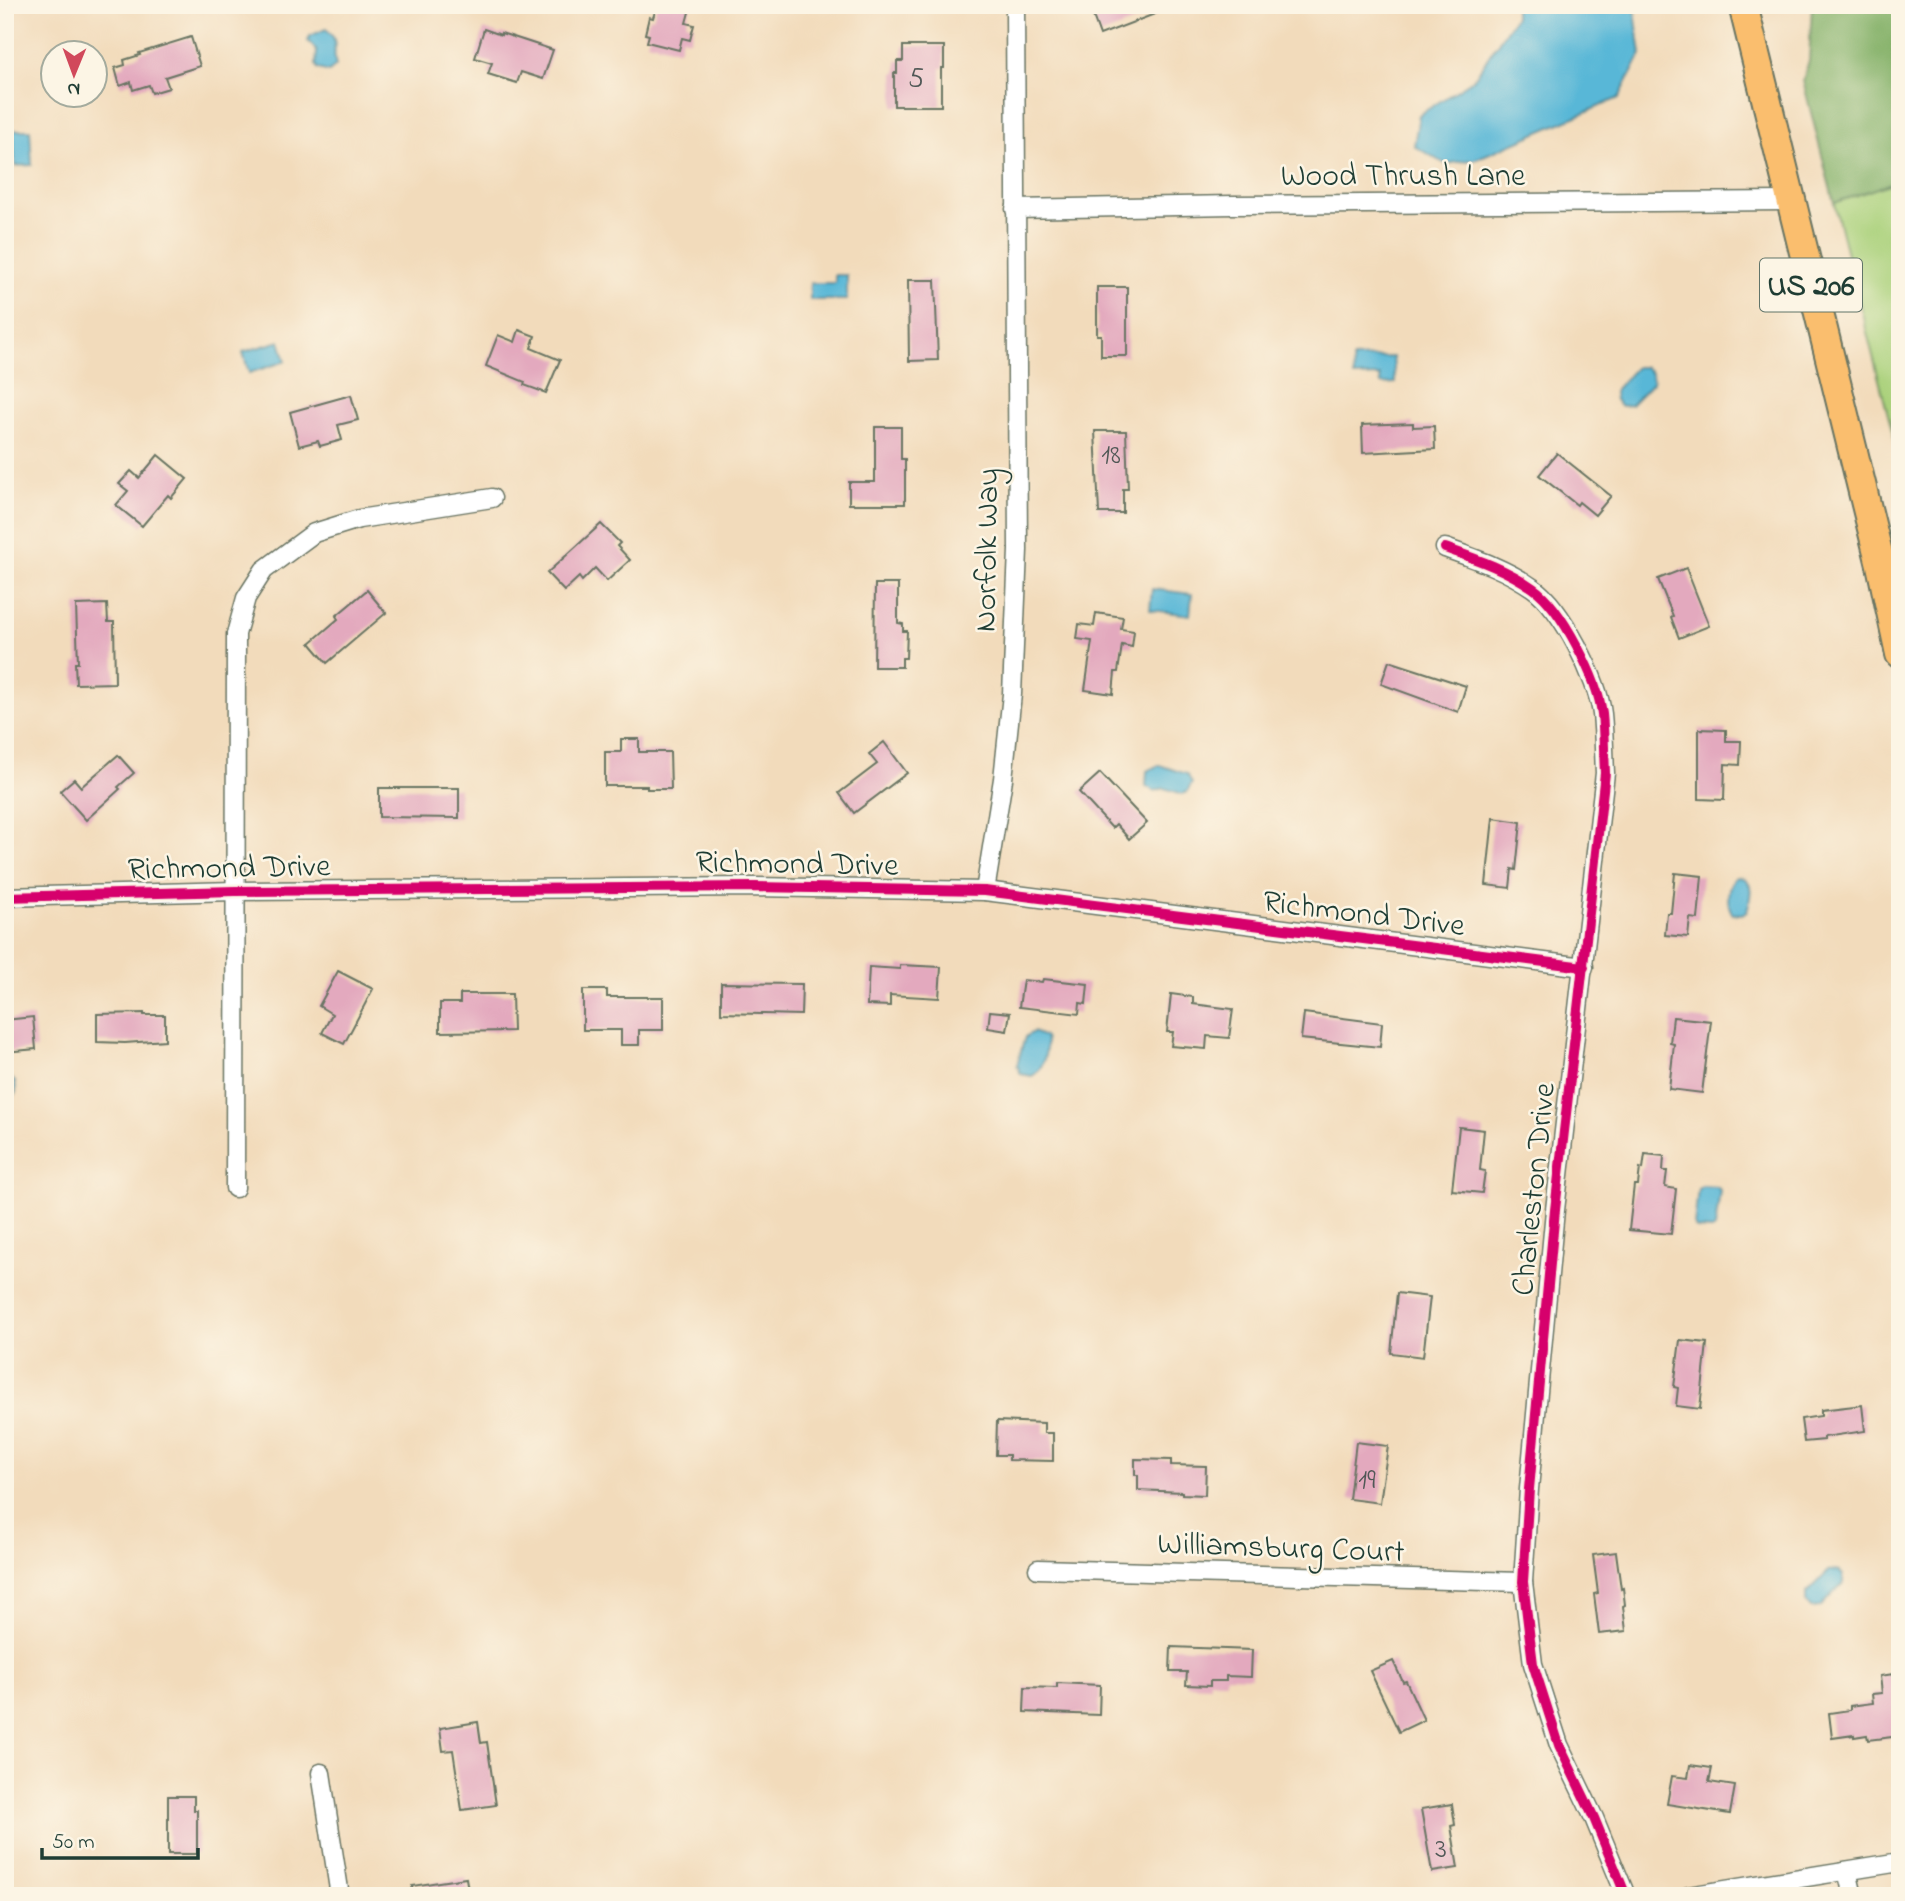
<svg xmlns="http://www.w3.org/2000/svg" width="1905" height="1901" viewBox="0 0 1905 1901" font-family="'Indie Flower',sans-serif">
<style>
.green{fill:#aad17c;stroke:#648758;stroke-width:2}
.forest{fill:#87b36c;stroke:#537850;stroke-width:2}
.water{fill:#59b7d7;stroke:#3c7a86;stroke-width:2}
.building{fill:#e3a9be}
.lines{fill:none;stroke-linecap:round;stroke-linejoin:round}
.minor-casing{stroke:#697463;stroke-width:21}
.trunk-casing{stroke:#697463;stroke-width:32}
.path{stroke:#697463;stroke-width:3.5;stroke-dasharray:2 5;stroke-linecap:butt}
.minor{stroke:#fff;stroke-width:18}
.trunk{stroke:#fabe6e;stroke-width:28}
.cycleway-casing{stroke:#fcf5e5;stroke-width:15}
.cycleway{stroke:#d6006c;stroke-width:10}
.labels{text-anchor:middle;stroke-width:5;stroke-linejoin:round;paint-order:stroke}
.number-label{font-size:28px;fill:#505856}
.shield{fill:#fcf5e5;stroke:#617469;stroke-width:2}
.shield-label{font-size:30px;font-weight:bold;fill:#1f3d34}
.street-label{font-size:32px;fill:#1f3d34;stroke:#fcf5e5}
</style>
<rect width="100%" height="100%" fill="#fcf5e5"/>
<filter id="ink" filterUnits="userSpaceOnUse"><feTurbulence type="fractalNoise" baseFrequency=".0143" numOctaves="2"/><feDisplacementMap in="SourceGraphic" scale="14" xChannelSelector="R" yChannelSelector="G"/><feConvolveMatrix kernelMatrix="1 2 1 2 8 2 1 2 1" color-interpolation-filters="sRGB"/></filter>
<filter id="wash" filterUnits="userSpaceOnUse"><feTurbulence type="fractalNoise" baseFrequency=".00686" numOctaves="4" result="noise"/><feDisplacementMap in="SourceGraphic" scale="28" xChannelSelector="R" yChannelSelector="G"/><feGaussianBlur stdDeviation="1.57" result="paint"/><feColorMatrix in="noise" values="0 0 0 0 0 0 0 0 0 0 0 0 0 0 0 0 0 1.4 0 .05"/><feComposite in="paint" operator="in"/></filter>
<g filter="url(#wash)">
<rect width="100%" height="100%" fill="#f2dbbb"/>
<polygon class="green" points="1900,180 1900,462 1834,203"/>
<polygon class="forest" points="1812,5 1900,5 1900,180 1834,203 1803,81 1809,60"/>
<g class="water">
<polygon points="1515,5 1634,5 1641,54 1619,98 1476,159 1446,164 1414,146 1419,115 1473,80 1515,17"/>
<path d="M326,29C341,41 331,50 336,66L329,72L318,69L316,65L317,51L308,41L310,36Z"/>
<polygon points="13,130 30,130 32,165 15,166"/>
<polygon points="835,275 847,275 847,300 810,300 810,283 835,283"/>
<polygon points="280,341 286,361 249,373 243,352"/>
<polygon points="1393,357 1395,383 1381,384 1380,376 1354,377 1353,358"/>
<polygon points="1636,367 1645,367 1651,373 1653,382 1631,405 1621,406 1615,400 1614,391"/>
<polygon points="1152,589 1192,594 1190,615 1150,610"/>
<polygon points="1159,765 1187,774 1192,783 1187,792 1183,794 1164,788 1155,791 1146,786 1147,771"/>
<path d="M1736,877C1757,877 1750,898 1747,912L1741,914L1732,913C1726,903 1727,885 1736,877Z"/>
<path d="M1033,1032L1045,1037C1048,1050 1044,1069 1032,1076L1021,1074L1017,1065L1025,1037Z"/>
<polygon points="9,1076 15,1082 16,1092 11,1099 5,1099 5,1077"/>
<polygon points="1702,1186 1717,1187 1720,1190 1715,1228 1712,1230 1697,1229 1694,1226 1698,1189"/>
<polygon points="1839,1570 1843,1575 1843,1583 1820,1607 1811,1608 1806,1602 1806,1594 1829,1571"/>
</g>
<g id="blocks">
<g class="building">
<polygon points="657,5 691,5 686,23 694,25 690,40 682,38 679,50 647,42 649,35 645,34 649,17 653,18"/>
<polygon points="1089,5 1173,5 1173,7 1100,35"/>
<polygon points="484,29 501,35 501,33 553,50 543,79 521,72 517,83 488,74 492,63 475,58"/>
<polygon points="191,37 200,66 165,77 169,88 152,93 149,85 133,90 131,82 120,86 115,68 125,65 124,60 140,55 139,53"/>
<polygon points="903,46 944,46 944,68 941,68 941,106 894,106 894,73 897,73 897,61 903,61"/>
<polygon points="908,280 935,280 938,360 909,361"/>
<polygon points="1097,287 1127,287 1127,356 1101,356 1101,335 1097,335"/>
<polygon points="519,330 535,336 531,348 560,360 546,393 524,385 525,382 486,366 498,335 515,342"/>
<polygon points="351,395 358,420 338,425 342,440 320,446 318,441 299,446 290,412"/>
<polygon points="1413,423 1413,427 1434,426 1435,449 1363,453 1362,425"/>
<polygon points="875,427 901,427 901,459 905,459 905,504 849,504 849,482 875,482"/>
<polygon points="1095,431 1126,431 1128,489 1123,489 1123,513 1099,513"/>
<polygon points="1557,453 1611,496 1595,515 1579,502 1577,505 1539,475"/>
<polygon points="158,455 187,479 171,498 168,495 142,526 116,505 128,491 119,484 131,471 139,478"/>
<polygon points="601,524 620,543 617,546 630,560 607,581 595,568 582,581 579,577 564,591 547,573"/>
<polygon points="1686,568 1709,626 1679,638 1671,617 1673,616 1658,579"/>
<polygon points="875,584 898,584 898,623 903,624 903,631 907,631 906,658 902,658 902,667 874,667"/>
<polygon points="367,590 386,613 327,663 310,643 338,619 336,616"/>
<polygon points="107,604 108,622 114,622 115,683 76,684 75,663 78,663 76,605"/>
<polygon points="1096,613 1123,617 1121,629 1134,631 1132,647 1122,645 1118,672 1115,672 1113,694 1085,690 1092,641 1077,639 1079,624 1094,626"/>
<polygon points="1389,661 1466,686 1458,712 1381,684"/>
<polygon points="1699,729 1726,730 1726,741 1741,741 1740,765 1725,764 1724,800 1699,799"/>
<polygon points="621,739 639,739 639,752 670,752 671,789 647,789 647,786 605,786 605,752 621,752"/>
<polygon points="884,742 907,773 854,813 839,793 877,764 869,754"/>
<polygon points="118,755 134,773 118,787 120,789 86,820 60,791 74,779 81,787"/>
<polygon points="1100,773 1147,823 1129,839 1116,824 1112,828 1079,792"/>
<polygon points="379,788 459,788 459,818 379,817"/>
<polygon points="1493,818 1521,822 1516,870 1512,869 1510,888 1486,885"/>
<polygon points="1675,873 1702,876 1698,919 1690,918 1688,937 1665,935 1667,913 1671,913"/>
<polygon points="900,965 941,967 939,998 890,995 890,1006 867,1005 869,967 900,969"/>
<polygon points="338,971 373,989 344,1044 322,1033 332,1014 319,1006"/>
<polygon points="1043,979 1088,984 1086,1004 1080,1003 1079,1014 1019,1007 1023,980 1042,982"/>
<polygon points="721,983 802,984 801,1015 721,1013"/>
<polygon points="583,990 607,990 607,997 663,997 663,1030 639,1030 639,1045 621,1045 621,1030 583,1030"/>
<polygon points="460,994 512,994 513,1031 440,1032 440,1003 460,1003"/>
<polygon points="1171,994 1193,997 1193,1004 1233,1009 1229,1038 1207,1036 1206,1049 1171,1046 1173,1032 1167,1032"/>
<polygon points="990,1011 1010,1013 1007,1031 988,1028"/>
<polygon points="144,1013 144,1015 165,1015 165,1040 125,1043 97,1042 97,1014"/>
<polygon points="1304,1013 1382,1023 1380,1047 1301,1039"/>
<polygon points="33,1017 36,1049 5,1052 5,1020"/>
<polygon points="1673,1017 1711,1021 1702,1093 1669,1089 1674,1044 1670,1043"/>
<polygon points="1459,1127 1484,1130 1480,1170 1485,1171 1482,1193 1452,1190"/>
<polygon points="1645,1154 1664,1156 1663,1171 1667,1171 1665,1187 1676,1189 1671,1234 1629,1230 1634,1185 1638,1185 1640,1168 1643,1169"/>
<polygon points="1397,1293 1430,1297 1423,1357 1391,1353"/>
<polygon points="1680,1340 1707,1343 1700,1409 1676,1406 1678,1388 1674,1387"/>
<polygon points="1862,1405 1865,1431 1824,1437 1824,1440 1804,1442 1801,1419 1821,1416 1821,1410"/>
<polygon points="997,1421 1044,1423 1044,1433 1053,1433 1053,1461 1009,1460 1009,1455 996,1455"/>
<polygon points="1356,1442 1388,1446 1380,1503 1349,1499"/>
<polygon points="1135,1459 1171,1460 1171,1465 1206,1466 1205,1495 1182,1494 1182,1492 1138,1490 1138,1475 1135,1475"/>
<polygon points="1616,1552 1621,1589 1623,1588 1625,1605 1623,1606 1626,1631 1599,1634 1594,1594 1598,1593 1593,1555"/>
<polygon points="1171,1647 1252,1650 1251,1677 1226,1676 1226,1681 1210,1681 1210,1686 1186,1685 1187,1672 1170,1672"/>
<polygon points="1393,1661 1403,1682 1406,1681 1424,1720 1399,1732 1370,1671"/>
<polygon points="1900,1673 1900,1736 1868,1740 1867,1735 1854,1737 1854,1735 1832,1738 1829,1713 1850,1710 1850,1706 1873,1703 1872,1694 1882,1693 1880,1676"/>
<polygon points="1057,1683 1100,1685 1099,1715 1024,1712 1025,1687 1057,1688"/>
<polygon points="478,1722 481,1743 487,1742 496,1805 462,1810 453,1750 443,1751 440,1728"/>
<polygon points="1690,1765 1712,1768 1709,1782 1735,1786 1730,1814 1667,1804 1672,1776 1688,1778"/>
<polygon points="168,1796 194,1796 194,1810 197,1810 197,1854 168,1854"/>
<polygon points="1452,1804 1455,1825 1451,1826 1458,1868 1432,1872 1421,1809"/>
<polygon points="466,1878 469,1896 413,1896 412,1886"/>
</g>
</g>
</g>
<g filter="url(#ink)">
<use href="#blocks" fill-opacity="0" stroke="#697463" stroke-width="2"/>
<g class="lines">
<g class="minor-casing">
<g id="minor">
<polyline points="1015,209 1233,205 1790,201"/>
<path d="M1445,548C1476,559 1506,569 1533,588C1562,608 1598,680 1602,714C1604,734 1604,754 1605,773L1555,1210L1529,1489L1523,1582L1533,1664L1559,1745L1594,1818L1626,1896"/>
<polyline points="985,891 1003,779 1012,694 1018,550 1015,5"/>
<polyline points="5,897 235,891 754,887 985,891 1584,967"/>
<polyline points="235,1188 236,634 246,598 264,570 314,533 359,519 492,498"/>
<polyline points="1038,1569 1523,1582"/>
<polyline points="321,1773 340,1896"/>
<polyline points="1847,1871 1853,1896"/>
<polyline points="1688,1896 1900,1862"/>
</g>
</g>
<g class="trunk-casing">
<polyline id="trunk" points="1743,5 1881,565 1900,654"/>
</g>
<polyline class="path" points="1876,1890 1882,1893"/>
<use href="#minor" class="minor"/>
<use href="#trunk" class="trunk"/>
<g class="cycleway-casing">
<g id="cycleway">
<path d="M1445,548C1476,559 1506,569 1533,588C1562,608 1598,680 1602,714C1604,734 1604,754 1605,773L1555,1210L1529,1489L1523,1582L1533,1664L1559,1745L1594,1818L1626,1896"/>
<polyline points="5,897 235,891 754,887 985,891 1584,967"/>
</g>
</g>
<use href="#cycleway" class="cycleway"/>
</g>
</g>
<g class="labels">
<g class="number-label">
<text x="916" y="86">5</text>
<text x="1111" y="463">18</text>
<text x="1367" y="1488">19</text>
<text x="1441" y="1857">3</text>
</g>
<rect class="shield" x="1760" y="258.5" width="102" height="53" rx="5"/>
<g class="shield-label">
<text x="1811" y="295">US 206</text>
</g>
<g class="street-label">
<text x="1403" y="185">Wood Thrush Lane</text>
<text transform="translate(985 550) rotate(-89)" y="11">Norfolk Way</text>
<text transform="translate(797 862) rotate(1)" y="11">Richmond Drive</text>
<text transform="translate(229 866) rotate(-1)" y="11">Richmond Drive</text>
<text transform="translate(1364 912) rotate(7)" y="11">Richmond Drive</text>
<text transform="translate(1532 1189) rotate(-84)" y="11">Charleston Drive</text>
<text transform="translate(1281 1546) rotate(2)" y="11">Williamsburg Court</text>
</g>
</g>
<rect width="1905" height="1901" fill="none" stroke="#fcf5e5" stroke-width="28"/>
<g transform="translate(74 74) rotate(181)"><circle r="33" fill="#fcf5e5" stroke="#a4ab9e" stroke-width="2"/>
<path d="M0-5L12 26L0 18L-12 26Z" fill="#d1495b"/>
<text y="-10" font-size="19" font-weight="bold" text-anchor="middle" fill="#1f3d34">N</text>
</g>
<path d="M42 1848v10h156v-10" fill="none" stroke="#1f3d34" stroke-width="3.5"/>
<text x="52" y="1848" font-size="21" fill="#1f3d34" stroke="#fcf5e5" stroke-width="5" paint-order="stroke">50 m</text>
</svg>
